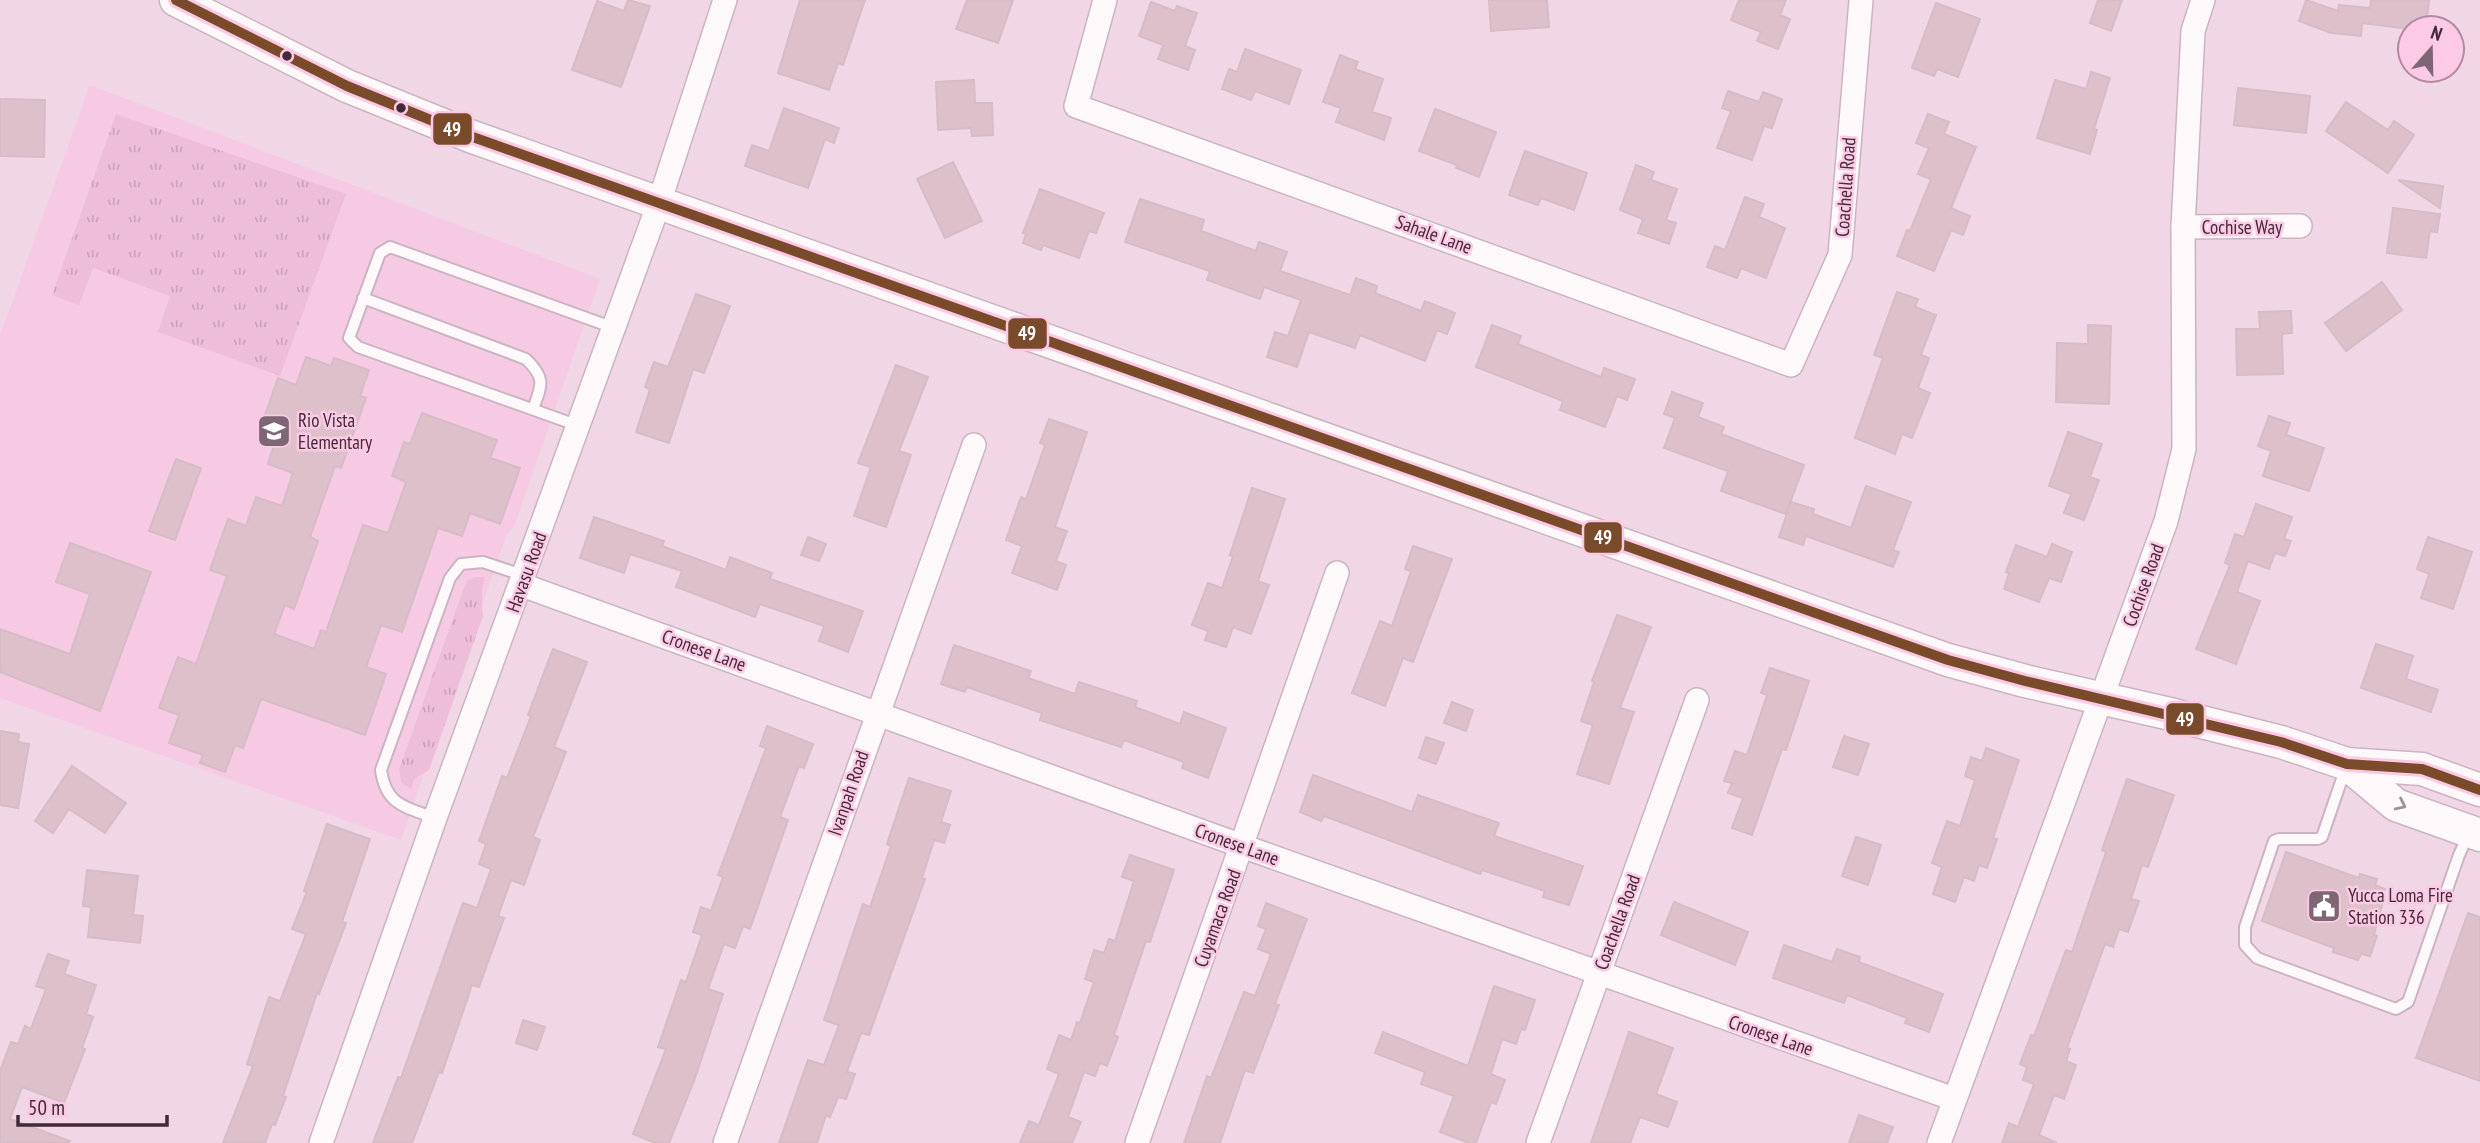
<svg xmlns="http://www.w3.org/2000/svg" width="2480" height="1143" viewBox="0 0 2480 1143" font-family="'PT Sans Narrow',sans-serif">
<style>
.built{fill:#f5cae2}
.grass{fill:url(#grass-tufts)}
.building{fill:#dec0cb;stroke:#d5bcc6;stroke-width:2}
.lines{fill:none;stroke-linecap:round;stroke-linejoin:round}
.lane-casing{stroke:#cbb4c1;stroke-width:14}
.street-casing{stroke:#cbb4c1;stroke-width:26}
.secondary-casing{stroke:#cbb4c1;stroke-width:35}
.lane{stroke:#fdf9fb;stroke-width:10}
.street{stroke:#fdf9fb;stroke-width:23}
.secondary{stroke:#fdf9fb;stroke-width:32}
.bus-1-casing{stroke:#fdcae6;stroke-width:16}
.bus-1{stroke:#7a4b2a;stroke-width:10}
.oneway{stroke:#a0929a}
.bus-dot{fill:#432a38;stroke:#fdcae6;stroke-width:2.5}
.labels{text-anchor:middle;stroke-width:5;stroke-linejoin:round;paint-order:stroke}
.street-label{font-size:19px;fill:#432a38;stroke:#fdcae6}
.poi-label{font-size:19px;fill:#432a38;stroke:#fdcae6;text-anchor:start}
.line-badge{stroke:#fdcae6;stroke-width:2.5}
.badge-label{font-size:19px;text-anchor:middle;font-weight:bold;fill:#fff}
</style>
<defs>
<pattern id="grass-tufts" width="24" height="20" patternUnits="userSpaceOnUse" patternTransform="scale(1.75)"><rect width="24" height="20" fill="#eebed8"/><path d="M3 7l-1-3M5 7V3M7 7l1-3M15 17l-1-3M17 17v-4M19 17l1-3" fill="none" stroke="#cda3ba"/></pattern>
</defs>
<rect width="100%" height="100%" fill="#f1d6e5"/>
<polygon class="built" points="90,85 600,279 514,527 506,536 401,840 0,698 0,336"/>
<g class="grass">
<polygon points="116,114 346,194 280,376 158,332 170,296 93,268 79,305 52,295"/>
<path d="M475,577H485C481,587 482,605 483,616L429,770L414,779L411,789L401,782L399,769L464,588L467,581Z"/>
</g>
<g class="building">
<polygon points="628,0 650,6 621,87 572,70 597,1 624,11"/>
<polygon points="800,0 865,0 843,65 838,63 829,90 778,73"/>
<polygon points="967,0 1013,0 998,43 956,29"/>
<polygon points="1489,0 1547,0 1549,27 1491,31"/>
<polygon points="1739,0 1786,0 1780,15 1790,19 1778,49 1757,41 1761,32 1731,20"/>
<polygon points="2098,0 2122,0 2111,31 2090,23"/>
<polygon points="2306,0 2338,11 2339,5 2370,8 2371,0 2429,0 2426,28 2402,28 2362,23 2361,36 2331,33 2299,21"/>
<polygon points="1151,2 1175,11 1177,6 1197,13 1185,46 1195,50 1188,70 1158,59 1163,45 1139,36"/>
<polygon points="1936,3 1980,19 1958,77 1937,69 1934,76 1912,68"/>
<polygon points="1245,49 1301,70 1289,104 1255,91 1251,100 1222,89 1229,69 1237,72"/>
<polygon points="1340,55 1358,62 1355,69 1383,79 1372,112 1391,118 1384,140 1336,122 1341,108 1323,102"/>
<polygon points="2091,72 2110,78 2094,129 2097,130 2090,154 2037,138 2055,80 2086,89"/>
<polygon points="974,80 975,103 992,103 993,135 972,136 971,128 938,130 936,82"/>
<polygon points="2238,88 2310,96 2306,133 2234,125"/>
<polygon points="1728,91 1759,102 1763,92 1782,99 1772,128 1764,126 1752,160 1717,148 1731,111 1722,108"/>
<polygon points="0,99 45,100 44,157 0,156"/>
<polygon points="2346,102 2388,130 2394,121 2414,135 2388,173 2326,131"/>
<polygon points="784,108 839,128 834,143 825,139 808,188 745,166 752,145 769,151"/>
<polygon points="1435,109 1496,132 1479,177 1456,168 1457,165 1419,151"/>
<polygon points="1928,114 1949,122 1944,134 1976,147 1951,208 1970,216 1963,235 1951,230 1934,271 1897,256 1907,230 1910,231 1931,179 1918,174 1929,148 1916,143"/>
<polygon points="1525,151 1587,173 1574,210 1541,198 1538,205 1509,195"/>
<polygon points="953,162 982,221 945,238 917,179"/>
<polygon points="1636,165 1654,172 1651,180 1677,189 1666,220 1676,223 1669,244 1638,233 1643,219 1620,210"/>
<polygon points="2398,180 2443,186 2440,208"/>
<polygon points="1040,189 1104,213 1096,233 1089,231 1079,258 1043,245 1041,250 1023,243 1026,234 1023,233"/>
<polygon points="1745,197 1764,204 1759,217 1785,228 1766,278 1741,268 1737,278 1707,267 1715,246 1725,250"/>
<polygon points="1140,199 1204,220 1201,231 1256,251 1259,242 1287,252 1280,271 1350,295 1356,278 1377,286 1375,293 1421,311 1425,301 1455,313 1447,334 1437,330 1425,361 1360,335 1355,348 1309,332 1297,367 1267,357 1275,332 1288,336 1301,300 1264,287 1260,299 1207,280 1210,271 1125,242"/>
<polygon points="2393,208 2440,214 2437,232 2430,231 2426,258 2387,253"/>
<polygon points="2382,282 2402,310 2346,351 2325,323"/>
<polygon points="1897,292 1918,299 1915,307 1936,315 1921,355 1929,358 1918,388 1930,393 1912,438 1902,434 1895,454 1855,438 1883,358 1874,355"/>
<polygon points="696,294 730,306 704,373 693,369 669,443 636,432 650,389 645,387 654,362 668,367"/>
<polygon points="2291,311 2292,333 2282,334 2283,374 2237,375 2236,329 2260,329 2259,312"/>
<polygon points="1492,325 1521,336 1518,344 1601,377 1604,368 1635,379 1627,400 1617,396 1605,427 1560,410 1563,401 1476,367"/>
<polygon points="2088,325 2111,326 2109,404 2056,402 2057,343 2088,344"/>
<polygon points="306,357 331,366 334,358 369,370 360,396 366,398 341,468 335,466 310,537 318,541 294,609 285,605 274,634 314,649 321,630 326,632 363,525 388,533 406,482 392,476 404,442 410,444 422,413 497,440 490,458 520,468 500,524 470,513 462,536 438,528 402,632 381,625 366,667 386,674 365,735 261,699 243,748 235,745 225,772 200,763 203,755 169,743 179,715 159,708 178,657 196,664 227,576 210,570 228,519 246,526 256,497 282,506 293,473 268,464 277,436 260,430 278,378 296,385"/>
<polygon points="896,365 928,377 899,451 911,455 886,527 854,516 871,467 858,463"/>
<polygon points="1672,392 1703,403 1698,417 1724,427 1721,434 1804,465 1786,514 1721,491 1728,471 1664,448 1675,418 1664,414"/>
<polygon points="2269,416 2290,423 2286,435 2324,448 2309,491 2263,476 2271,451 2258,446"/>
<polygon points="1049,419 1087,432 1055,527 1067,531 1056,561 1066,565 1057,590 1012,573 1022,546 1006,540 1021,497 1026,499 1045,445 1040,443"/>
<polygon points="2068,432 2102,444 2090,477 2099,480 2084,520 2064,513 2071,494 2049,486"/>
<polygon points="176,459 201,468 175,540 149,531"/>
<polygon points="1866,486 1911,502 1893,550 1899,552 1893,567 1806,536 1803,545 1779,537 1791,502 1814,509 1813,514 1851,528"/>
<polygon points="1252,488 1285,499 1258,581 1269,585 1251,634 1233,627 1226,647 1205,640 1208,631 1192,625 1208,583 1222,588 1233,556 1230,555"/>
<polygon points="2256,504 2292,517 2284,539 2291,541 2285,556 2275,553 2269,569 2248,561 2237,592 2260,601 2236,664 2196,649 2230,565 2225,563 2235,534 2244,537"/>
<polygon points="594,517 664,541 662,546 726,570 730,557 772,573 770,579 863,611 848,652 819,641 824,626 760,604 755,617 676,587 682,571 630,554 624,573 580,558"/>
<polygon points="808,537 826,544 819,561 801,555"/>
<polygon points="2428,537 2472,552 2453,609 2421,598 2429,574 2417,569"/>
<polygon points="70,543 151,572 100,711 0,672 0,629 70,654 90,594 56,582"/>
<polygon points="2052,544 2072,552 2061,582 2049,578 2039,602 2004,589 2009,573 2006,572 2016,545 2047,557"/>
<polygon points="1413,546 1452,559 1413,662 1403,658 1385,706 1352,693 1380,621 1392,626 1411,571 1405,569"/>
<polygon points="1617,615 1651,627 1620,708 1634,712 1609,784 1577,774 1593,725 1581,721 1594,682 1592,681"/>
<polygon points="2376,644 2413,656 2406,679 2438,690 2431,712 2361,688"/>
<polygon points="954,645 1031,671 1028,678 1075,694 1079,682 1137,701 1135,707 1180,724 1184,712 1226,728 1208,778 1182,768 1184,762 1124,740 1121,747 1040,720 1042,713 967,687 965,692 941,684"/>
<polygon points="553,649 587,662 554,747 566,752 533,837 540,840 524,885 511,880 498,916 504,918 479,987 472,985 442,1073 439,1072 412,1143 373,1143 398,1077 401,1078 463,903 477,908 491,869 479,864 486,844 479,841 502,776 507,778 531,716 528,715"/>
<polygon points="1770,668 1809,681 1786,750 1782,749 1752,835 1732,828 1743,798 1728,793 1732,783 1724,781 1735,751 1747,755 1767,695 1761,693"/>
<polygon points="1452,702 1473,710 1466,731 1444,723"/>
<polygon points="767,726 813,744 804,768 799,766 780,817 788,820 750,929 743,926 735,948 724,944 708,989 723,994 694,1081 669,1143 655,1143 633,1134 666,1049 658,1047 681,980 686,982 702,935 693,932 701,907 711,911 723,877 718,875 766,748 760,746"/>
<polygon points="0,731 19,734 18,742 29,744 18,808 0,805"/>
<polygon points="1844,736 1869,744 1858,775 1833,767"/>
<polygon points="1426,737 1444,743 1436,764 1419,758"/>
<polygon points="1986,748 2019,760 1993,838 1997,839 1987,868 1979,865 1974,881 1964,877 1955,902 1933,894 1942,867 1932,863 1947,821 1960,826 1975,780 1965,776 1971,757 1982,761"/>
<polygon points="72,766 126,803 105,833 69,809 53,833 35,821"/>
<polygon points="1313,775 1412,812 1418,795 1499,823 1494,836 1583,866 1569,905 1543,897 1545,891 1482,870 1480,874 1324,816 1321,821 1300,812"/>
<polygon points="909,778 951,791 941,822 950,825 944,843 934,840 922,878 925,879 869,1035 861,1033 847,1072 855,1074 846,1099 838,1097 830,1117 826,1115 817,1143 779,1143 808,1060 824,1065 839,1025 824,1020 863,904 870,907 891,846 887,844"/>
<polygon points="2127,779 2174,795 2148,867 2142,865 2131,899 2139,901 2128,932 2119,929 2113,947 2105,944 2067,1048 2070,1049 2066,1061 2076,1065 2064,1099 2054,1095 2039,1135 2057,1143 2002,1143 2009,1123 2018,1127 2034,1084 2023,1080 2027,1067 2020,1064 2031,1035 2034,1036 2066,950 2072,952 2106,852 2102,850"/>
<polygon points="327,824 370,839 342,922 346,923 319,994 317,993 283,1096 286,1097 275,1125 272,1124 265,1143 223,1143 253,1066 247,1064 269,997 280,1001 306,934 292,929 307,892 304,891"/>
<polygon points="1856,837 1881,845 1868,885 1842,876"/>
<polygon points="2286,852 2359,878 2360,874 2377,879 2375,885 2385,889 2380,900 2383,901 2374,935 2377,936 2370,956 2361,954 2358,960 2333,952 2334,948 2262,921"/>
<polygon points="1130,855 1174,870 1150,942 1146,941 1114,1035 1118,1037 1107,1066 1100,1063 1095,1076 1084,1072 1068,1117 1081,1122 1072,1143 1020,1143 1029,1121 1039,1125 1059,1074 1047,1069 1059,1035 1071,1040 1077,1022 1080,1023 1094,982 1085,979 1094,950 1104,953 1109,939 1115,941 1134,881 1122,877"/>
<polygon points="87,870 138,876 133,915 143,916 140,943 88,937 91,907 83,906"/>
<polygon points="1674,902 1748,932 1735,965 1661,935"/>
<polygon points="1266,903 1307,919 1275,1004 1279,1005 1253,1073 1245,1070 1220,1143 1184,1143 1207,1076 1211,1078 1244,992 1255,996 1271,954 1258,949 1266,929 1258,926"/>
<polygon points="2468,913 2480,917 2480,1081 2416,1058"/>
<polygon points="1784,945 1832,962 1837,949 1860,957 1859,962 1943,994 1929,1032 1905,1023 1907,1018 1847,995 1844,1003 1773,978"/>
<polygon points="48,954 69,961 64,974 96,985 86,1014 93,1017 82,1048 85,1049 64,1103 22,1087 10,1119 70,1141 69,1143 0,1143 0,1071 11,1042 18,1044 25,1026 31,1029 46,989 36,986"/>
<polygon points="1494,986 1535,1000 1525,1030 1521,1029 1516,1044 1502,1039 1491,1074 1505,1080 1496,1104 1491,1102 1476,1143 1469,1143 1440,1132 1454,1096 1421,1084 1425,1072 1375,1053 1383,1032 1468,1066"/>
<polygon points="523,1020 545,1027 537,1050 516,1043"/>
<polygon points="1629,1032 1673,1048 1656,1094 1677,1102 1668,1127 1640,1117 1630,1143 1591,1143"/>
<polygon points="1859,1115 1893,1127 1887,1143 1849,1143"/>
</g>
<g class="lines">
<g class="lane-casing">
<g id="lane">
<path d="M363,298L526,359C546,378 542,385 533,409"/>
<polyline points="579,426 358,347 349,338 380,253 390,247 614,328"/>
<polyline points="2346,767 2322,837 2318,839 2279,839 2274,841 2245,927 2245,945 2257,958 2396,1009 2408,1002 2459,855 2469,833"/>
<path d="M435,818C406,807 386,806 381,770L450,578L461,564L483,562L525,576"/>
</g>
</g>
<g class="street-casing">
<g id="street">
<polyline points="1105,0 1076,106 1791,365 1840,255 1861,0"/>
<polyline points="2183,227 2300,226"/>
<polyline points="522,585 1242,846 1954,1099"/>
<polyline points="321,1143 435,818 659,203 725,0"/>
<polyline points="725,1143 974,445"/>
<polyline points="1137,1143 1337,573"/>
<polyline points="1538,1143 1697,700"/>
<polyline points="1939,1143 2166,521 2184,449 2183,227 2193,31 2203,0"/>
</g>
</g>
<g class="secondary-casing">
<g id="secondary">
<polyline points="176,0 347,86 470,136 1948,660 2025,681 2166,713 2281,742 2347,764 2422,769 2480,790"/>
<polyline points="2347,764 2396,805 2480,835"/>
</g>
</g>
<use href="#lane" class="lane"/>
<use href="#street" class="street"/>
<use href="#secondary" class="secondary"/>
<g class="bus-1-casing">
<polyline id="bus-1" points="176,0 347,86 470,136 1948,660 2025,681 2281,742 2347,764 2422,769 2480,790"/>
</g>
<use href="#bus-1" class="bus-1"/>
</g>
<defs><path id="oneway-chevron" d="M-2-3.5L2.5 0L-2 3.5" fill="none" stroke-width="1.6" stroke-linecap="round" stroke-linejoin="round" transform="scale(1.75)"/></defs>
<use class="oneway" href="#oneway-chevron" transform="translate(2401 805) rotate(26)"/>
<defs>
<g id="school-square" transform="scale(1.75)"><rect x="-9" y="-9" width="18" height="18" rx="4" fill="#806675" stroke="#fdcae6"/><path d="M0-5L7-2L0 1L-7-2ZM-4 1L0 2.5L4 1V4Q0 6-4 4Z" fill="#fff"/></g>
<g id="civic-square" transform="scale(1.75)"><rect x="-9" y="-9" width="18" height="18" rx="4" fill="#806675" stroke="#fdcae6"/><path d="M-.6-6.5H3V-4.5H.6V-3L4-1V1h2V6H-6V1h2V-1L-.6-3ZM-1.2 2.5V6h2.4V2.5Z" fill="#fff"/></g>
</defs>
<g fill-rule="evenodd">
<use href="#school-square" x="274" y="431"/>
<use href="#civic-square" x="2324" y="906"/>
</g>
<g class="bus-dot">
<circle cx="287" cy="56" r="6"/>
<circle cx="401" cy="108" r="6"/>
</g>
<g class="labels">
<g class="street-label">
<text transform="translate(1845 187) rotate(-86)" y="7">Coachella Road</text>
<text x="2242" y="234">Cochise Way</text>
<text transform="translate(1434 234) rotate(20)" y="7">Sahale Lane</text>
<text transform="translate(526 572) rotate(-70)" y="7">Havasu Road</text>
<text transform="translate(2143 585) rotate(-70)" y="7">Cochise Road</text>
<text transform="translate(704 650) rotate(20)" y="7">Cronese Lane</text>
<text transform="translate(848 793) rotate(-71)" y="7">Ivanpah Road</text>
<text transform="translate(1237 844) rotate(20)" y="7">Cronese Lane</text>
<text transform="translate(1217 918) rotate(-70)" y="7">Cuyamaca Road</text>
<text transform="translate(1617 922) rotate(-70)" y="7">Coachella Road</text>
<text transform="translate(1771 1035) rotate(19)" y="7">Cronese Lane</text>
</g>
<g class="poi-label">
<text x="298" y="427">Rio Vista<tspan x="298" dy="22">Elementary</tspan></text>
<text x="2348" y="902">Yucca Loma Fire<tspan x="2348" dy="22">Station 336</tspan></text>
</g>
</g>
<g class="line-badge">
<rect x="432" y="112" width="41" height="34" rx="7" fill="#7a4b2a"/>
<rect x="1007" y="317" width="41" height="33" rx="7" fill="#7a4b2a"/>
<rect x="1583" y="521" width="40" height="33" rx="7" fill="#7a4b2a"/>
<rect x="2165" y="702" width="40" height="34" rx="7" fill="#7a4b2a"/>
</g>
<g class="badge-label">
<text x="452" y="136">49</text>
<text x="1027" y="340">49</text>
<text x="1603" y="544">49</text>
<text x="2185" y="726">49</text>
</g>
<g transform="translate(2431 49) rotate(20)"><circle r="33" fill="#fdcae6" stroke="#b38aa0" stroke-width="2"/>
<path d="M0-5L12 26L0 18L-12 26Z" fill="#806675"/>
<text y="-10" font-size="19" font-weight="bold" text-anchor="middle" fill="#432a38">N</text>
</g>
<path d="M18 1115v10h149v-10" fill="none" stroke="#432a38" stroke-width="3.5"/>
<text x="28" y="1115" font-size="21" fill="#432a38" stroke="#fdcae6" stroke-width="5" paint-order="stroke">50 m</text>
</svg>
